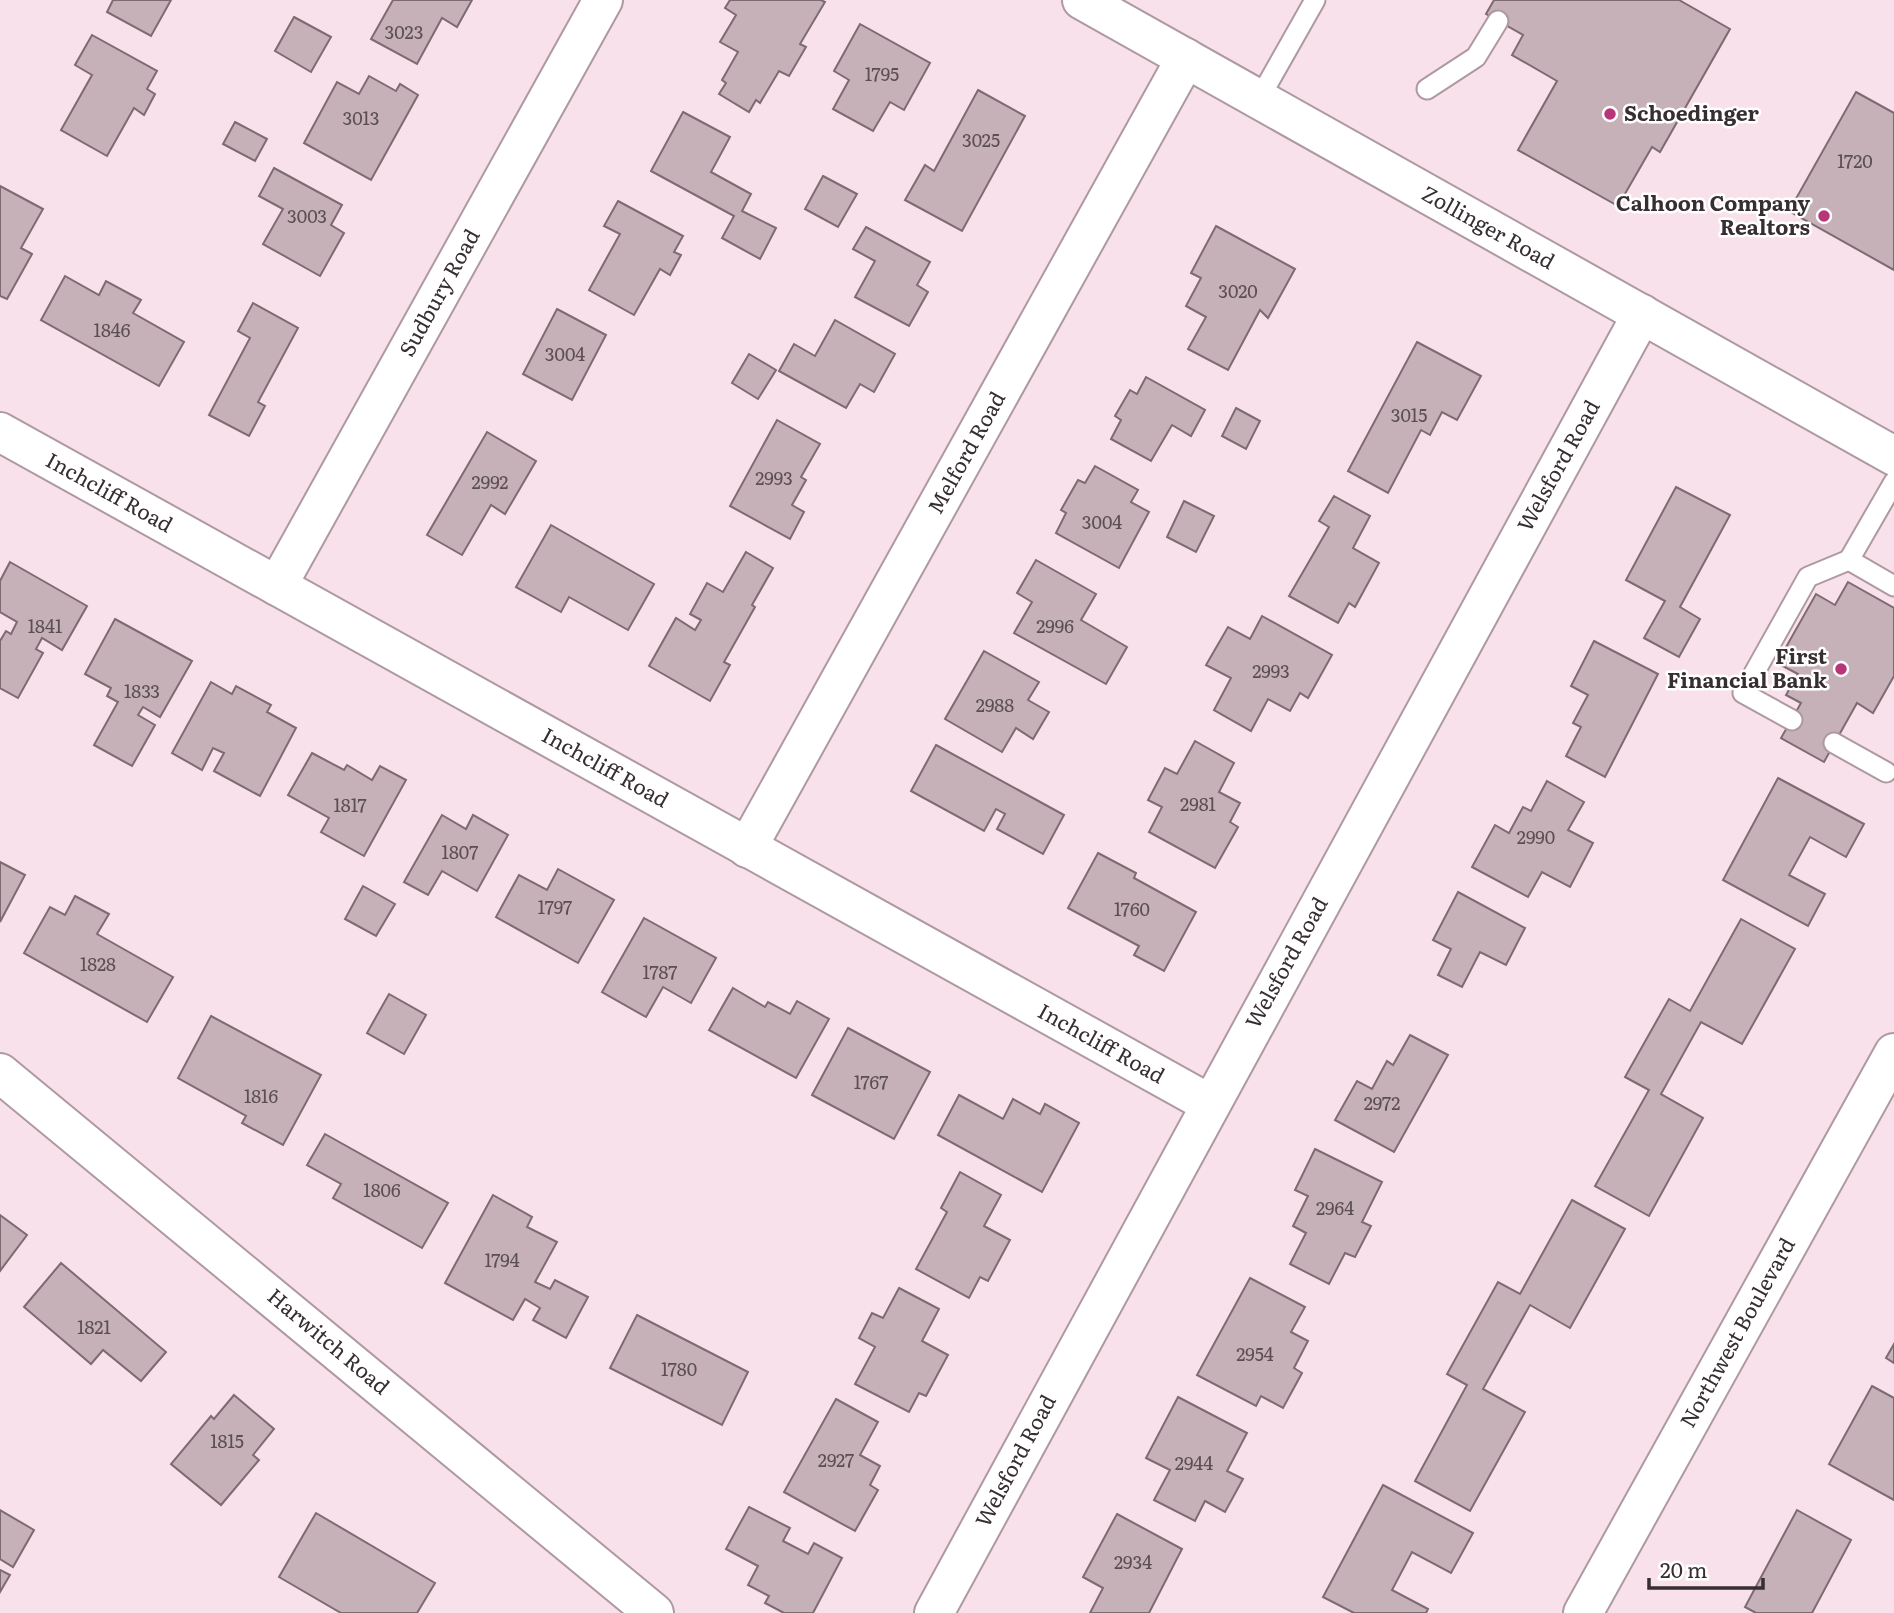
<svg xmlns="http://www.w3.org/2000/svg" width="1894" height="1613" viewBox="0 0 1894 1613" font-family="Literata,serif">
<style>
.building{fill:#c6b1b9;stroke:#7e6a72;stroke-width:2}
.lines{fill:none;stroke-linecap:round;stroke-linejoin:round}
.lane-casing{stroke:#ae99a1;stroke-width:23}
.street-casing{stroke:#ae99a1;stroke-width:42}
.secondary-casing{stroke:#ae99a1;stroke-width:42}
.primary-casing{stroke:#ae99a1;stroke-width:42}
.lane{stroke:#fff;stroke-width:19}
.street{stroke:#fff;stroke-width:38}
.secondary{stroke:#fff;stroke-width:38}
.primary{stroke:#fff;stroke-width:38}
.poi-dot{fill:#b9357a;stroke:#fff;stroke-width:2.5}
.labels{text-anchor:middle;stroke-width:5;stroke-linejoin:round;paint-order:stroke}
.number-label{font-size:18px;fill:#5b4f53}
.poi-label{font-size:21px;font-weight:bold;fill:#372e31;stroke:#fff;text-anchor:end}
.street-label{font-size:21px;fill:#372e31;stroke:#fff}
</style>
<rect width="100%" height="100%" fill="#f8e1ea"/>
<g class="building">
<polygon points="113,0 171,0 151,36 107,12"/>
<polygon points="393,0 472,0 457,27 442,18 417,64 371,39"/>
<polygon points="730,0 821,0 825,2 800,44 806,47 789,76 779,71 760,103 756,100 749,112 719,94 726,83 722,80 738,52 720,42 736,15 725,8"/>
<polygon points="1494,0 1679,0 1730,29 1660,152 1652,147 1618,206 1518,150 1557,81 1512,55 1523,35 1486,14"/>
<polygon points="294,17 331,37 311,72 275,51"/>
<polygon points="860,24 930,63 904,110 890,102 873,131 833,109 849,80 834,71"/>
<polygon points="92,35 157,71 147,89 155,94 144,115 134,108 107,156 61,130 92,75 75,65"/>
<polygon points="369,76 396,91 400,84 418,95 371,180 304,143 337,82 359,94"/>
<polygon points="978,90 1025,116 962,231 905,200 925,165 934,171"/>
<polygon points="1856,92 1894,113 1894,270 1789,211"/>
<polygon points="683,112 730,137 711,172 751,194 742,211 776,228 760,259 722,238 734,216 651,171"/>
<polygon points="235,122 267,139 255,161 223,144"/>
<polygon points="274,168 342,205 331,225 344,233 320,276 263,244 283,209 259,196"/>
<polygon points="823,176 857,194 838,227 805,209"/>
<polygon points="0,186 43,209 21,248 32,254 7,299 0,296"/>
<polygon points="618,201 683,236 674,252 681,255 670,275 660,269 634,315 589,290 620,234 604,226"/>
<polygon points="1216,226 1295,269 1268,318 1260,310 1228,370 1188,349 1206,317 1186,306 1201,278 1191,273"/>
<polygon points="866,227 930,262 917,285 928,292 909,326 855,297 875,261 853,249"/>
<polygon points="65,276 99,295 106,281 141,300 133,313 184,342 159,386 41,320"/>
<polygon points="253,303 298,328 258,402 265,406 249,436 209,415 250,338 238,331"/>
<polygon points="557,309 606,335 572,400 523,374"/>
<polygon points="835,320 895,354 874,392 860,384 846,408 779,371 794,344 815,356"/>
<polygon points="1417,342 1481,376 1457,420 1442,412 1430,435 1421,430 1388,493 1348,471"/>
<polygon points="749,354 776,370 758,399 732,383"/>
<polygon points="1146,377 1205,410 1191,436 1172,425 1151,461 1111,439 1121,420 1115,416 1130,390 1137,394"/>
<polygon points="1236,408 1260,421 1246,449 1222,436"/>
<polygon points="777,420 820,444 801,477 806,480 792,505 804,512 790,539 730,506"/>
<polygon points="487,432 536,461 505,514 491,505 462,555 427,535"/>
<polygon points="1095,466 1138,490 1131,502 1149,512 1119,568 1056,533 1066,513 1061,510 1078,480 1085,483"/>
<polygon points="1676,487 1730,515 1680,607 1700,619 1679,657 1644,638 1665,601 1626,580"/>
<polygon points="1334,496 1370,516 1353,548 1379,563 1355,607 1349,603 1338,623 1289,596 1329,527 1319,521"/>
<polygon points="1184,501 1214,516 1196,552 1167,537"/>
<polygon points="551,525 654,584 628,630 569,597 561,612 516,587"/>
<polygon points="746,552 773,568 752,605 755,607 724,662 730,665 710,701 649,666 676,618 695,630 701,620 690,614 707,583 723,592"/>
<polygon points="1036,560 1096,594 1081,620 1127,647 1106,684 1014,633 1032,602 1017,593"/>
<polygon points="10,562 87,606 62,650 42,638 36,649 43,653 18,698 0,688 0,641 6,631 11,634 17,622 0,612 0,581"/>
<polygon points="1848,582 1894,608 1894,676 1873,713 1857,703 1824,762 1781,738 1801,703 1786,695 1798,674 1777,663 1816,594 1835,605"/>
<polygon points="1262,616 1332,655 1308,698 1300,693 1290,711 1268,699 1251,731 1214,710 1231,678 1206,665 1228,627 1250,639"/>
<polygon points="115,619 192,661 160,717 143,707 138,715 155,725 132,766 94,745 118,702 107,696 111,688 85,674"/>
<polygon points="1594,641 1658,674 1605,777 1566,756 1581,727 1573,723 1588,695 1571,686"/>
<polygon points="984,651 1039,682 1028,700 1049,712 1033,739 1016,728 1002,752 945,719"/>
<polygon points="211,682 232,694 236,686 271,705 267,712 296,728 260,796 214,771 224,753 213,748 202,770 172,753"/>
<polygon points="1195,741 1234,763 1219,792 1240,803 1230,822 1238,827 1215,868 1149,832 1162,807 1148,800 1165,768 1177,774"/>
<polygon points="936,745 1064,815 1043,854 997,829 1005,814 996,809 984,831 911,791"/>
<polygon points="312,753 344,770 347,765 372,780 380,766 406,780 364,856 321,832 329,818 288,795"/>
<polygon points="1778,778 1864,824 1846,857 1810,837 1789,875 1825,894 1808,926 1723,880"/>
<polygon points="1547,781 1584,802 1568,830 1593,843 1570,887 1542,872 1528,897 1472,867 1495,825 1509,833 1523,807 1531,811"/>
<polygon points="442,815 466,829 473,815 508,835 477,891 442,871 428,895 404,882"/>
<polygon points="1098,853 1136,873 1134,878 1196,912 1164,971 1134,955 1139,946 1068,908"/>
<polygon points="0,862 25,875 0,922"/>
<polygon points="558,869 614,900 578,963 496,917 519,875 547,890"/>
<polygon points="363,886 395,904 376,936 345,919"/>
<polygon points="1458,892 1525,928 1506,965 1480,952 1462,987 1438,975 1451,949 1433,940"/>
<polygon points="75,896 109,914 97,934 173,977 147,1022 24,953 50,907 65,915"/>
<polygon points="644,918 716,958 691,1003 663,987 646,1017 602,992"/>
<polygon points="1741,919 1795,949 1742,1044 1701,1022 1661,1094 1703,1118 1649,1216 1595,1186 1649,1090 1625,1077 1669,999 1690,1011"/>
<polygon points="733,988 765,1007 768,1002 790,1014 797,1001 829,1019 796,1078 709,1030"/>
<polygon points="389,994 426,1015 404,1054 367,1033"/>
<polygon points="211,1016 321,1075 283,1145 242,1123 246,1116 178,1078"/>
<polygon points="848,1028 930,1072 894,1139 812,1095"/>
<polygon points="1410,1035 1448,1055 1394,1152 1335,1120 1357,1081 1372,1089 1387,1061 1393,1065"/>
<polygon points="959,1095 1003,1119 1013,1099 1040,1114 1045,1104 1079,1123 1042,1192 938,1135"/>
<polygon points="325,1134 448,1203 422,1248 333,1198 341,1184 307,1165"/>
<polygon points="1315,1149 1382,1182 1362,1222 1371,1226 1355,1257 1345,1253 1329,1284 1290,1264 1306,1233 1293,1226 1308,1196 1295,1190"/>
<polygon points="960,1172 1001,1195 984,1226 1010,1240 988,1281 980,1277 969,1298 916,1269 947,1212 941,1208"/>
<polygon points="493,1195 532,1217 527,1227 557,1242 535,1282 550,1289 555,1280 588,1297 566,1338 533,1320 540,1308 525,1299 513,1320 445,1283"/>
<polygon points="1572,1200 1625,1229 1570,1328 1530,1305 1483,1389 1525,1412 1470,1511 1415,1481 1467,1385 1447,1374 1498,1282 1520,1294"/>
<polygon points="0,1215 27,1235 0,1271"/>
<polygon points="61,1263 166,1352 141,1381 103,1350 91,1364 24,1307"/>
<polygon points="1250,1278 1305,1307 1291,1332 1308,1341 1294,1368 1302,1373 1283,1408 1261,1396 1256,1406 1197,1375"/>
<polygon points="899,1288 939,1309 922,1341 948,1355 926,1396 919,1393 909,1412 855,1384 875,1347 859,1338 872,1313 883,1318"/>
<polygon points="637,1315 748,1372 722,1425 610,1368"/>
<polygon points="1894,1344 1894,1363 1886,1358"/>
<polygon points="1872,1386 1894,1398 1894,1500 1829,1464"/>
<polygon points="234,1395 274,1429 253,1455 259,1460 221,1505 171,1464 211,1416 214,1419"/>
<polygon points="1178,1397 1247,1433 1227,1471 1243,1479 1225,1512 1205,1501 1195,1521 1154,1500 1170,1470 1146,1458"/>
<polygon points="836,1399 878,1422 860,1455 880,1466 870,1485 878,1490 855,1531 784,1492"/>
<polygon points="1383,1485 1473,1533 1451,1573 1412,1552 1392,1590 1428,1609 1426,1613 1354,1613 1323,1597"/>
<polygon points="749,1507 790,1528 783,1541 808,1554 814,1543 842,1558 813,1613 784,1613 765,1603 769,1596 748,1585 758,1566 726,1549"/>
<polygon points="0,1510 34,1530 13,1567 0,1559"/>
<polygon points="1797,1510 1851,1540 1812,1613 1756,1613 1745,1607"/>
<polygon points="316,1513 435,1583 417,1613 341,1613 279,1577"/>
<polygon points="1117,1514 1182,1549 1149,1613 1090,1613 1103,1588 1083,1577"/>
<polygon points="0,1570 10,1575 0,1592"/>
</g>
<g class="lines">
<g class="lane-casing">
<g id="lane">
<polyline points="1427,89 1476,57 1498,21"/>
<polyline points="1259,99 1315,0"/>
<polyline points="1894,482 1849,560 1894,586"/>
<polyline points="1792,720 1743,693 1808,577 1849,560"/>
<polyline points="1834,743 1886,772"/>
</g>
</g>
<g class="street-casing">
<g id="street">
<polyline points="0,432 1210,1104"/>
<polyline points="277,586 603,0"/>
<polyline points="747,848 1186,58"/>
<polyline points="0,1073 654,1613"/>
<polyline points="934,1613 1642,314"/>
</g>
</g>
<g class="secondary-casing">
<polyline id="secondary" points="1082,0 1894,456"/>
</g>
<g class="primary-casing">
<polyline id="primary" points="1583,1613 1894,1053"/>
</g>
<use href="#lane" class="lane"/>
<use href="#street" class="street"/>
<use href="#secondary" class="secondary"/>
<use href="#primary" class="primary"/>
</g>
<g class="poi-dot">
<circle cx="1610" cy="114" r="7"/>
<circle cx="1824" cy="216" r="7"/>
<circle cx="1841" cy="669" r="7"/>
</g>
<g class="labels">
<g class="number-label">
<text x="404" y="39">3023</text>
<text x="882" y="81">1795</text>
<text x="361" y="125">3013</text>
<text x="981" y="147">3025</text>
<text x="1855" y="168">1720</text>
<text x="307" y="223">3003</text>
<text x="1238" y="298">3020</text>
<text x="112" y="337">1846</text>
<text x="565" y="361">3004</text>
<text x="1409" y="422">3015</text>
<text x="774" y="485">2993</text>
<text x="490" y="489">2992</text>
<text x="1102" y="529">3004</text>
<text x="45" y="633">1841</text>
<text x="1055" y="633">2996</text>
<text x="1271" y="678">2993</text>
<text x="142" y="698">1833</text>
<text x="995" y="712">2988</text>
<text x="1198" y="811">2981</text>
<text x="350" y="812">1817</text>
<text x="1536" y="844">2990</text>
<text x="460" y="859">1807</text>
<text x="555" y="914">1797</text>
<text x="1132" y="916">1760</text>
<text x="98" y="971">1828</text>
<text x="660" y="979">1787</text>
<text x="871" y="1089">1767</text>
<text x="261" y="1103">1816</text>
<text x="1382" y="1110">2972</text>
<text x="382" y="1197">1806</text>
<text x="1335" y="1215">2964</text>
<text x="502" y="1267">1794</text>
<text x="94" y="1334">1821</text>
<text x="1255" y="1361">2954</text>
<text x="679" y="1376">1780</text>
<text x="227" y="1448">1815</text>
<text x="836" y="1467">2927</text>
<text x="1194" y="1470">2944</text>
<text x="1133" y="1569">2934</text>
</g>
<g class="poi-label">
<text x="1624" y="121" text-anchor="start">Schoedinger</text>
<text x="1810" y="211">Calhoon Company<tspan x="1810" dy="24">Realtors</tspan></text>
<text x="1827" y="664">First<tspan x="1827" dy="24">Financial Bank</tspan></text>
</g>
<g class="street-label">
<text transform="translate(1488 228) rotate(29)" y="7">Zollinger Road</text>
<text transform="translate(440 293) rotate(-61)" y="7">Sudbury Road</text>
<text transform="translate(967 453) rotate(-61)" y="7">Melford Road</text>
<text transform="translate(1559 466) rotate(-61)" y="7">Welsford Road</text>
<text transform="translate(109 493) rotate(29)" y="7">Inchcliff Road</text>
<text transform="translate(605 768) rotate(29)" y="7">Inchcliff Road</text>
<text transform="translate(1287 963) rotate(-61)" y="7">Welsford Road</text>
<text transform="translate(1101 1044) rotate(29)" y="7">Inchcliff Road</text>
<text transform="translate(1738 1333) rotate(-61)" y="7">Northwest Boulevard</text>
<text transform="translate(328 1342) rotate(40)" y="7">Harwitch Road</text>
<text transform="translate(1016 1461) rotate(-62)" y="7">Welsford Road</text>
</g>
</g>
<path d="M1649 1578v10h114v-10" fill="none" stroke="#372e31" stroke-width="3.5"/>
<text x="1660" y="1578" font-size="21" fill="#372e31" stroke="#ffffff" stroke-width="5" paint-order="stroke">20 m</text>
</svg>
